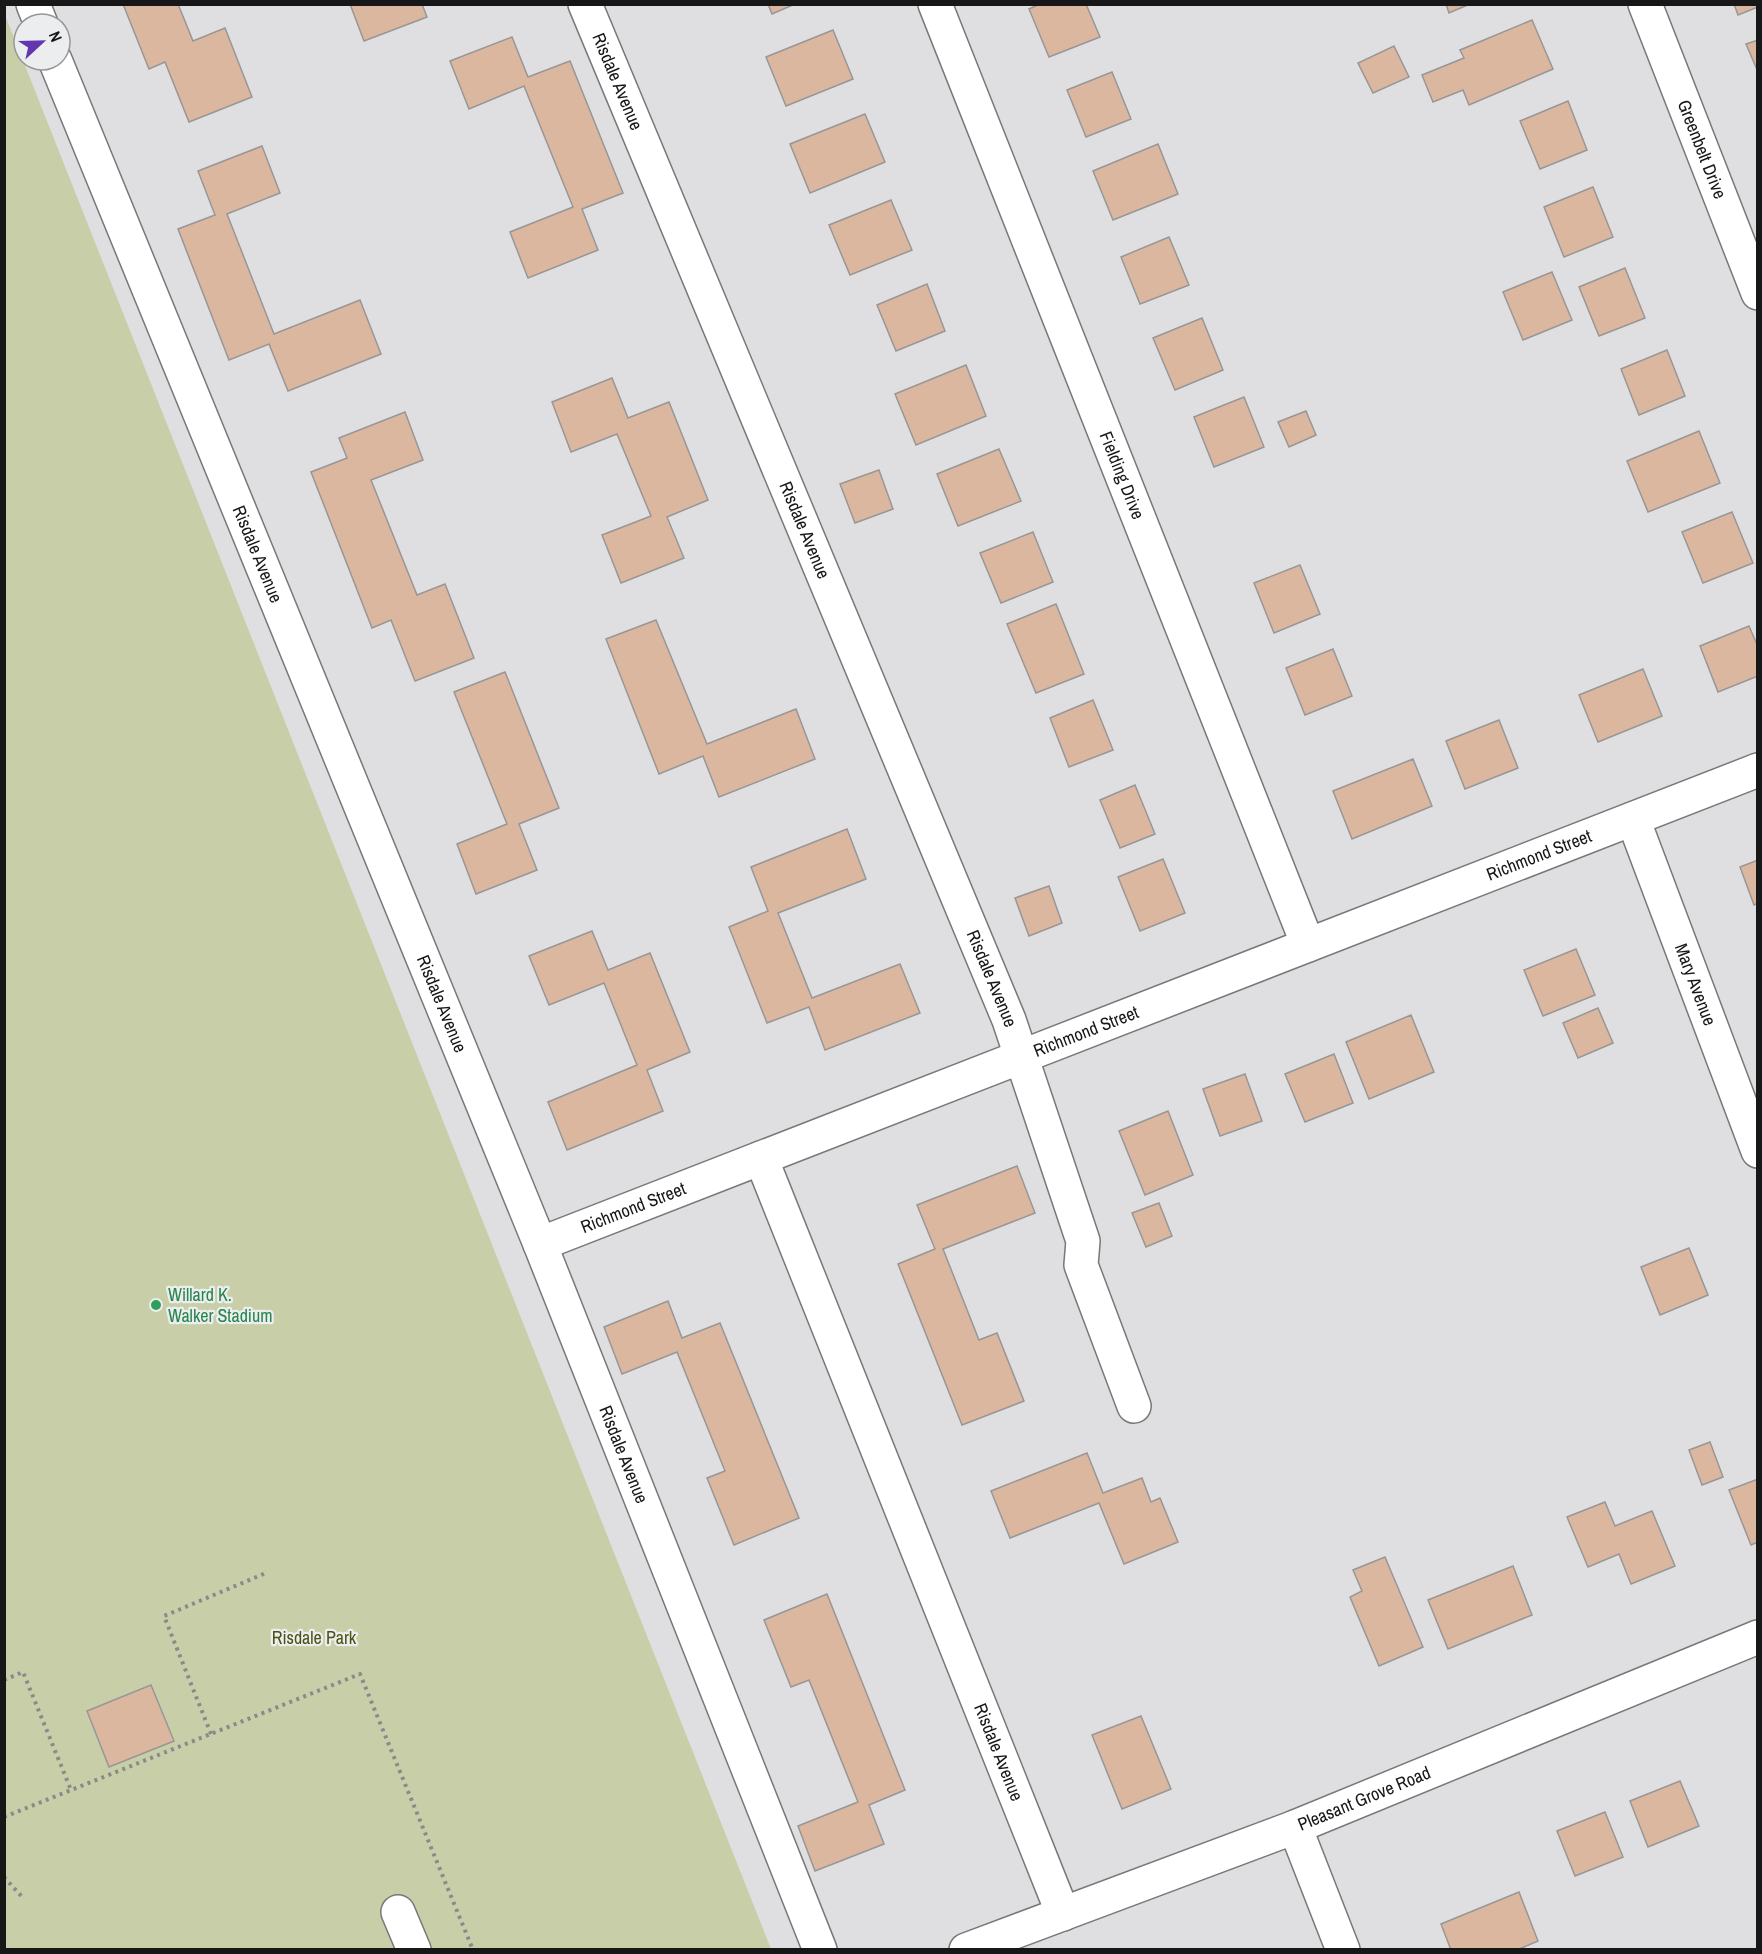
<svg xmlns="http://www.w3.org/2000/svg" width="1762" height="1954" viewBox="0 0 1762 1954" font-family="'Archivo Narrow',sans-serif">
<style>
.green{fill:#c8cfa8}
.building{fill:#dcb79f;stroke:#989696;stroke-width:1.5}
.lines{fill:none;stroke-linecap:round;stroke-linejoin:round}
.minor-casing{stroke:#777879;stroke-width:36}
.path{stroke:#8a8a8b;stroke-width:4;stroke-dasharray:3 4.5;stroke-linecap:butt}
.minor{stroke:#fff;stroke-width:33}
.leisure-dot{fill:#2e9e5b;stroke:#ecedee;stroke-width:2}
.labels{text-anchor:middle;stroke-width:4.5;stroke-linejoin:round;paint-order:stroke}
.street-label{font-size:18px;fill:#171717;stroke:#ecedee}
.leisure-label{font-size:18px;fill:#27864d;stroke:#ecedee;text-anchor:start}
.park-label{font-size:18px;fill:#4b5213;stroke:#ecedee}
</style>
<rect width="100%" height="100%" fill="#dfdfe1"/>
<polygon class="green" points="5,15 771,1949 5,1949"/>
<g class="building">
<polygon points="123,4 178,4 193,41 225,28 252,97 189,122 165,62 149,69"/>
<polygon points="350,4 422,4 427,17 364,41"/>
<polygon points="768,4 795,4 772,14"/>
<polygon points="1040,4 1086,4 1100,37 1049,57 1029,9"/>
<polygon points="1446,4 1470,4 1449,13"/>
<polygon points="1734,4 1758,4 1758,7 1738,15"/>
<polygon points="1532,20 1553,69 1469,105 1463,90 1433,102 1422,75 1464,58 1460,50"/>
<polygon points="833,30 853,79 786,106 766,57"/>
<polygon points="512,37 528,77 570,61 623,193 582,209 598,250 528,278 510,232 573,207 524,86 469,109 450,61"/>
<polygon points="1758,40 1758,72 1746,44"/>
<polygon points="1394,46 1409,77 1373,93 1358,63"/>
<polygon points="1112,72 1131,119 1086,137 1067,90"/>
<polygon points="1568,101 1587,150 1540,169 1520,121"/>
<polygon points="865,114 885,162 810,193 790,144"/>
<polygon points="1158,144 1178,194 1113,220 1093,171"/>
<polygon points="262,146 280,193 227,214 274,334 360,300 381,354 288,391 269,344 229,360 178,229 215,215 198,171"/>
<polygon points="1593,187 1613,237 1564,257 1544,207"/>
<polygon points="891,200 912,250 850,275 829,225"/>
<polygon points="1169,237 1189,285 1140,304 1121,257"/>
<polygon points="1625,268 1645,318 1599,336 1579,287"/>
<polygon points="1552,272 1572,320 1523,340 1503,292"/>
<polygon points="927,284 945,331 896,351 877,305"/>
<polygon points="1202,318 1223,370 1175,390 1153,338"/>
<polygon points="1667,350 1685,396 1639,415 1621,369"/>
<polygon points="966,365 986,416 916,445 895,394"/>
<polygon points="612,378 628,418 669,402 708,500 667,517 684,558 621,583 602,535 651,516 617,434 571,452 552,402"/>
<polygon points="1244,397 1264,447 1214,467 1194,417"/>
<polygon points="1306,411 1316,435 1289,447 1278,422"/>
<polygon points="405,412 423,460 371,480 417,595 445,584 474,658 415,681 391,620 372,628 311,472 347,458 339,438"/>
<polygon points="1699,431 1720,483 1648,512 1627,461"/>
<polygon points="999,449 1021,501 958,526 937,474"/>
<polygon points="879,470 893,509 855,523 840,484"/>
<polygon points="1732,512 1753,563 1703,583 1682,532"/>
<polygon points="1033,532 1053,582 1001,603 980,553"/>
<polygon points="1300,565 1320,614 1274,633 1254,583"/>
<polygon points="1056,604 1084,674 1036,693 1007,624"/>
<polygon points="656,620 707,744 796,709 815,759 719,797 703,756 659,774 606,639"/>
<polygon points="1749,626 1758,647 1758,676 1718,692 1700,646"/>
<polygon points="1333,649 1352,696 1305,715 1286,668"/>
<polygon points="1643,669 1662,716 1598,742 1579,695"/>
<polygon points="505,672 559,808 519,824 537,870 476,894 457,844 507,824 454,692"/>
<polygon points="1093,700 1113,750 1069,767 1050,718"/>
<polygon points="1499,720 1518,768 1465,789 1446,741"/>
<polygon points="1413,759 1432,806 1352,839 1333,791"/>
<polygon points="1135,785 1155,834 1120,848 1100,800"/>
<polygon points="847,829 866,879 778,913 812,998 900,964 920,1013 825,1050 809,1007 767,1023 729,927 768,911 751,867"/>
<polygon points="1163,859 1185,913 1140,931 1118,877"/>
<polygon points="1758,860 1758,903 1754,905 1740,867"/>
<polygon points="1049,886 1062,923 1029,936 1015,898"/>
<polygon points="592,931 608,970 650,953 690,1052 647,1070 663,1111 567,1150 548,1102 637,1065 604,983 549,1005 529,956"/>
<polygon points="1576,949 1595,995 1543,1016 1524,970"/>
<polygon points="1598,1008 1613,1043 1578,1058 1563,1023"/>
<polygon points="1411,1015 1434,1072 1369,1099 1346,1042"/>
<polygon points="1334,1054 1353,1103 1305,1122 1285,1074"/>
<polygon points="1245,1074 1262,1121 1220,1136 1203,1089"/>
<polygon points="1168,1111 1193,1175 1145,1195 1119,1131"/>
<polygon points="1017,1166 1035,1213 943,1249 979,1340 997,1333 1024,1401 962,1425 898,1264 935,1249 917,1205"/>
<polygon points="1159,1203 1172,1236 1146,1247 1132,1213"/>
<polygon points="1689,1248 1708,1295 1660,1315 1641,1267"/>
<polygon points="668,1301 682,1338 720,1323 799,1518 734,1545 707,1478 725,1471 677,1352 622,1374 604,1327"/>
<polygon points="1710,1442 1723,1477 1702,1485 1689,1450"/>
<polygon points="1087,1453 1103,1493 1142,1478 1151,1502 1160,1498 1178,1542 1124,1564 1099,1503 1010,1538 991,1491"/>
<polygon points="1758,1479 1758,1542 1751,1545 1729,1490"/>
<polygon points="1605,1502 1615,1526 1652,1511 1675,1566 1631,1584 1619,1554 1588,1567 1567,1517"/>
<polygon points="1385,1557 1423,1647 1379,1666 1350,1597 1362,1591 1353,1570"/>
<polygon points="1513,1566 1532,1615 1448,1649 1428,1600"/>
<polygon points="827,1594 905,1790 869,1805 884,1844 815,1871 798,1826 858,1802 809,1680 791,1687 764,1620"/>
<polygon points="151,1685 174,1741 109,1767 87,1711"/>
<polygon points="1141,1716 1171,1789 1122,1809 1092,1735"/>
<polygon points="1680,1781 1699,1826 1648,1847 1630,1801"/>
<polygon points="1605,1812 1623,1857 1575,1876 1557,1831"/>
<polygon points="1519,1892 1538,1941 1517,1950 1451,1950 1441,1924"/>
</g>
<g class="lines">
<g class="minor-casing">
<g id="minor">
<polyline points="33,4 41,24"/>
<path id="s1" d="M585,4L1009,1020L1083,1241L1081,1265L1134,1406"/>
<path id="s2" d="M935,4L1308,945"/>
<path id="s3" d="M1645,4L1758,293"/>
<path id="s4" d="M55,60L540,1244L820,1950"/>
<path id="s5" d="M1633,819L1758,1151"/>
<path id="s6" d="M761,1158L1063,1914"/>
<path id="s7" d="M540,1244L1758,770"/>
<polyline points="1295,1827 1343,1950"/>
<polyline points="398,1912 414,1950"/>
<path id="s8" d="M966,1950L1295,1827L1758,1637"/>
</g>
</g>
<g class="path">
<polyline points="4,1680 23,1672 71,1790"/>
<polyline points="211,1734 164,1616 266,1573"/>
<polyline points="4,1817 360,1674 473,1950"/>
<polyline points="4,1877 24,1899"/>
</g>
<use href="#minor" class="minor"/>
</g>
<circle class="leisure-dot" cx="156" cy="1305" r="6"/>
<g class="labels">
<g class="street-label">
<text dy="6" stroke="none"><textPath href="#s1" startOffset="84">Risdale Avenue</textPath></text>
<text dy="6" stroke="none"><textPath href="#s3" startOffset="156">Greenbelt Drive</textPath></text>
<text dy="6" stroke="none"><textPath href="#s2" startOffset="507">Fielding Drive</textPath></text>
<text dy="6" stroke="none"><textPath href="#s1" startOffset="570">Risdale Avenue</textPath></text>
<text dy="6" stroke="none"><textPath href="#s4" startOffset="534">Risdale Avenue</textPath></text>
<text dy="6" stroke="none"><textPath href="#s7" startOffset="1072">Richmond Street</textPath></text>
<text dy="6" stroke="none"><textPath href="#s1" startOffset="1056">Risdale Avenue</textPath></text>
<text dy="6" stroke="none"><textPath href="#s5" startOffset="177">Mary Avenue</textPath></text>
<text dy="6" stroke="none"><textPath href="#s4" startOffset="1020">Risdale Avenue</textPath></text>
<text dy="6" stroke="none"><textPath href="#s7" startOffset="586">Richmond Street</textPath></text>
<text dy="6" stroke="none"><textPath href="#s7" startOffset="100">Richmond Street</textPath></text>
<text dy="6" stroke="none"><textPath href="#s4" startOffset="1506">Risdale Avenue</textPath></text>
<text dy="6" stroke="none"><textPath href="#s6" startOffset="640">Risdale Avenue</textPath></text>
<text dy="6" stroke="none"><textPath href="#s8" startOffset="426">Pleasant Grove Road</textPath></text>
</g>
<g class="leisure-label">
<text x="168" y="1301">Willard K.<tspan x="168" dy="21">Walker Stadium</tspan></text>
</g>
<g class="park-label">
<text x="314" y="1644">Risdale Park</text>
</g>
</g>
<rect width="1762" height="1954" fill="none" stroke="#171717" stroke-width="12"/>
<g transform="translate(42 42) rotate(68)"><circle r="28" fill="#ecedee" stroke="#979798" stroke-width="1.5"/>
<path d="M0-4.5L10 22L0 15L-10 22Z" fill="#6137af"/>
<text y="-9" font-size="16" font-weight="bold" text-anchor="middle" fill="#171717">N</text>
</g>
</svg>
